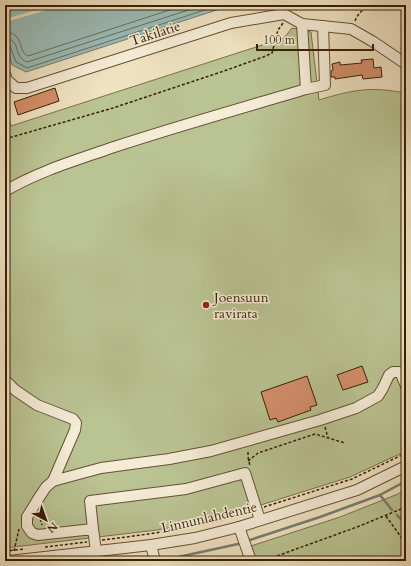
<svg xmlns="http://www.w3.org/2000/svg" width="411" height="566" viewBox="0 0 411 566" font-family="Cardo,serif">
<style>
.green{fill:#bac392;stroke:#7a714c}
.water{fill:#9bbdb9;stroke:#747e71}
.pier{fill:#efe2c1}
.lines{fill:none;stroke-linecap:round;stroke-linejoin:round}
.shore{stroke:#6a6e5f;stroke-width:1}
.stream{stroke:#747e71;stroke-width:2.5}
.building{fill:#d38f6b;stroke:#391f05}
.minor-casing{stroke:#665034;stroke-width:12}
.path{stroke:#391f05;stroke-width:1.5;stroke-dasharray:3 2;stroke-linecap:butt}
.minor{stroke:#f5ecd7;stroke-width:10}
.poi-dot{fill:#8f2418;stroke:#f5ecd7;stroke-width:1.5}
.labels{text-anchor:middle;stroke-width:3;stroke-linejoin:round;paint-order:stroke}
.street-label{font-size:14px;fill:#391f05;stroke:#f5ecd7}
.poi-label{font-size:14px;fill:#391f05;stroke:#f5ecd7;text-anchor:start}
</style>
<rect width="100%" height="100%" fill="#efe2c1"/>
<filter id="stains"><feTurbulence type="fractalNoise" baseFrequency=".005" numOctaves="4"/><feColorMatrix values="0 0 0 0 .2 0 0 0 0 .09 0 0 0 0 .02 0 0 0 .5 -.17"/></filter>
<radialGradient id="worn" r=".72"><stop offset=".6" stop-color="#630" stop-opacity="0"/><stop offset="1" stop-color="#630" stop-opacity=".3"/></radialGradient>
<g class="green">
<path d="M292,28L311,32L319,100C352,90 370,86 405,93L406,91V451L350,477L213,520L157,530L5,548V106L11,126L284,38Z"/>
<polygon points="406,489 406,561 257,561 251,546 340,517 398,494"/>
</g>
<polygon class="water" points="5,5 232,5 26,72 12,65 5,42"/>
<polygon class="pier" points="54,5 65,5 5,22 5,19"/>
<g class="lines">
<g class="shore">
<path d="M5,32C25,33 17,51 28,56L185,5"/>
<path d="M5,38C22,40 12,56 27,62L204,5"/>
<polyline points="5,43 10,46 16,62 27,68 220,5"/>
</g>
<g class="stream">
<polyline points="392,510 380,495 406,481"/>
<polyline points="397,515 406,525"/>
<polyline points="250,540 320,517 380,495"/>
<polyline points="169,561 169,559 238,544"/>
</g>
</g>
<g class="building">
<polygon points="373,59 374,68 381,67 382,77 363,79 362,75 335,79 335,77 331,77 331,71 333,70 332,64 340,62 340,65 362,63 361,60"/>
<polygon points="55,88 59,101 18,115 14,102"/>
<polygon points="362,366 368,382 343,390 337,375"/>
<polygon points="307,376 317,405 310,407 311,410 278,422 276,418 270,420 261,392"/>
</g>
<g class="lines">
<g class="minor-casing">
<g id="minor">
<polyline points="302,24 306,89 325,85 323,26"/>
<polyline points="5,74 7,80 16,88 27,88 231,23 284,14 302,24 351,29 372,41 406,64"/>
<path d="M5,191C39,171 77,160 114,147C178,126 242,108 306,89"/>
<polyline points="5,380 15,390 37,405 73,419 76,423 75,430 53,481"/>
<polyline points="239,527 251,561"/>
<polyline points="93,529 90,501 186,489 245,473 260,520"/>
<polyline points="151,545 155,561"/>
<polyline points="96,551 93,529 38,535 32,533 27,526 27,517 40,496 46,487 53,481 101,468 169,459 211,451 320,420 356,408 378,396 383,388 389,375 393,372 399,372 401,374 406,386"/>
<polyline points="9,561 151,545 195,538 239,527 357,490 406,466"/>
</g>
</g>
<g class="path">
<path d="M355,21C358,13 364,8 372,5"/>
<polyline points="5,98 10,93"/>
<polyline points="5,139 113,108 224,71 266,56 272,53 278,30 283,23"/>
<polyline points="325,427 328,438"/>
<polyline points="248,452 248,457 250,466"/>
<polyline points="248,461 258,453 315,434 345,443"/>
<polyline points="264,507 352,479 406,453"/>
<polyline points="39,514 42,525"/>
<polyline points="386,516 406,544"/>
<path d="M102,540C152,534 201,527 249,512"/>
<polyline points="45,547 87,542"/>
<polyline points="5,551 25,549"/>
<polyline points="14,551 19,529"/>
<polyline points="263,561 357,527 406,507"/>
</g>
<use href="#minor" class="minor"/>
</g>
<circle class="poi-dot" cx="206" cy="305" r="4"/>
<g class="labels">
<g class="street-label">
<text transform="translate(155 33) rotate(-18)" y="5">Takilatie</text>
<text transform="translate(209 517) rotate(-13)" y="5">Linnunlahdentie</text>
</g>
<g class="poi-label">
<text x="214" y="302">Joensuun<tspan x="214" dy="16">ravirata</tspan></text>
</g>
</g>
<rect width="411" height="566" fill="none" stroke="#efe2c1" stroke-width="20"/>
<rect x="6" y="6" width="399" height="554" fill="none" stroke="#391f05" stroke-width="2"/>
<rect x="10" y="10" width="391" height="546" fill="none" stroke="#391f05"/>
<g transform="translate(46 520) rotate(139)" stroke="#f5ecd7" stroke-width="3" paint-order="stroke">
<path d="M0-3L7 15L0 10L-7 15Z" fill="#391f05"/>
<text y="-6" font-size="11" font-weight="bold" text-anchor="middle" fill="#391f05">N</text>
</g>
<path d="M257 44v6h116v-6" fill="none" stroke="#391f05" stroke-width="2"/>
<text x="263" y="44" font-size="12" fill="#391f05" stroke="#f5ecd7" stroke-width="3" paint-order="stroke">100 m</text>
<rect width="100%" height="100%" filter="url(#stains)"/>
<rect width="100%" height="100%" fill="url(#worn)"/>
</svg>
